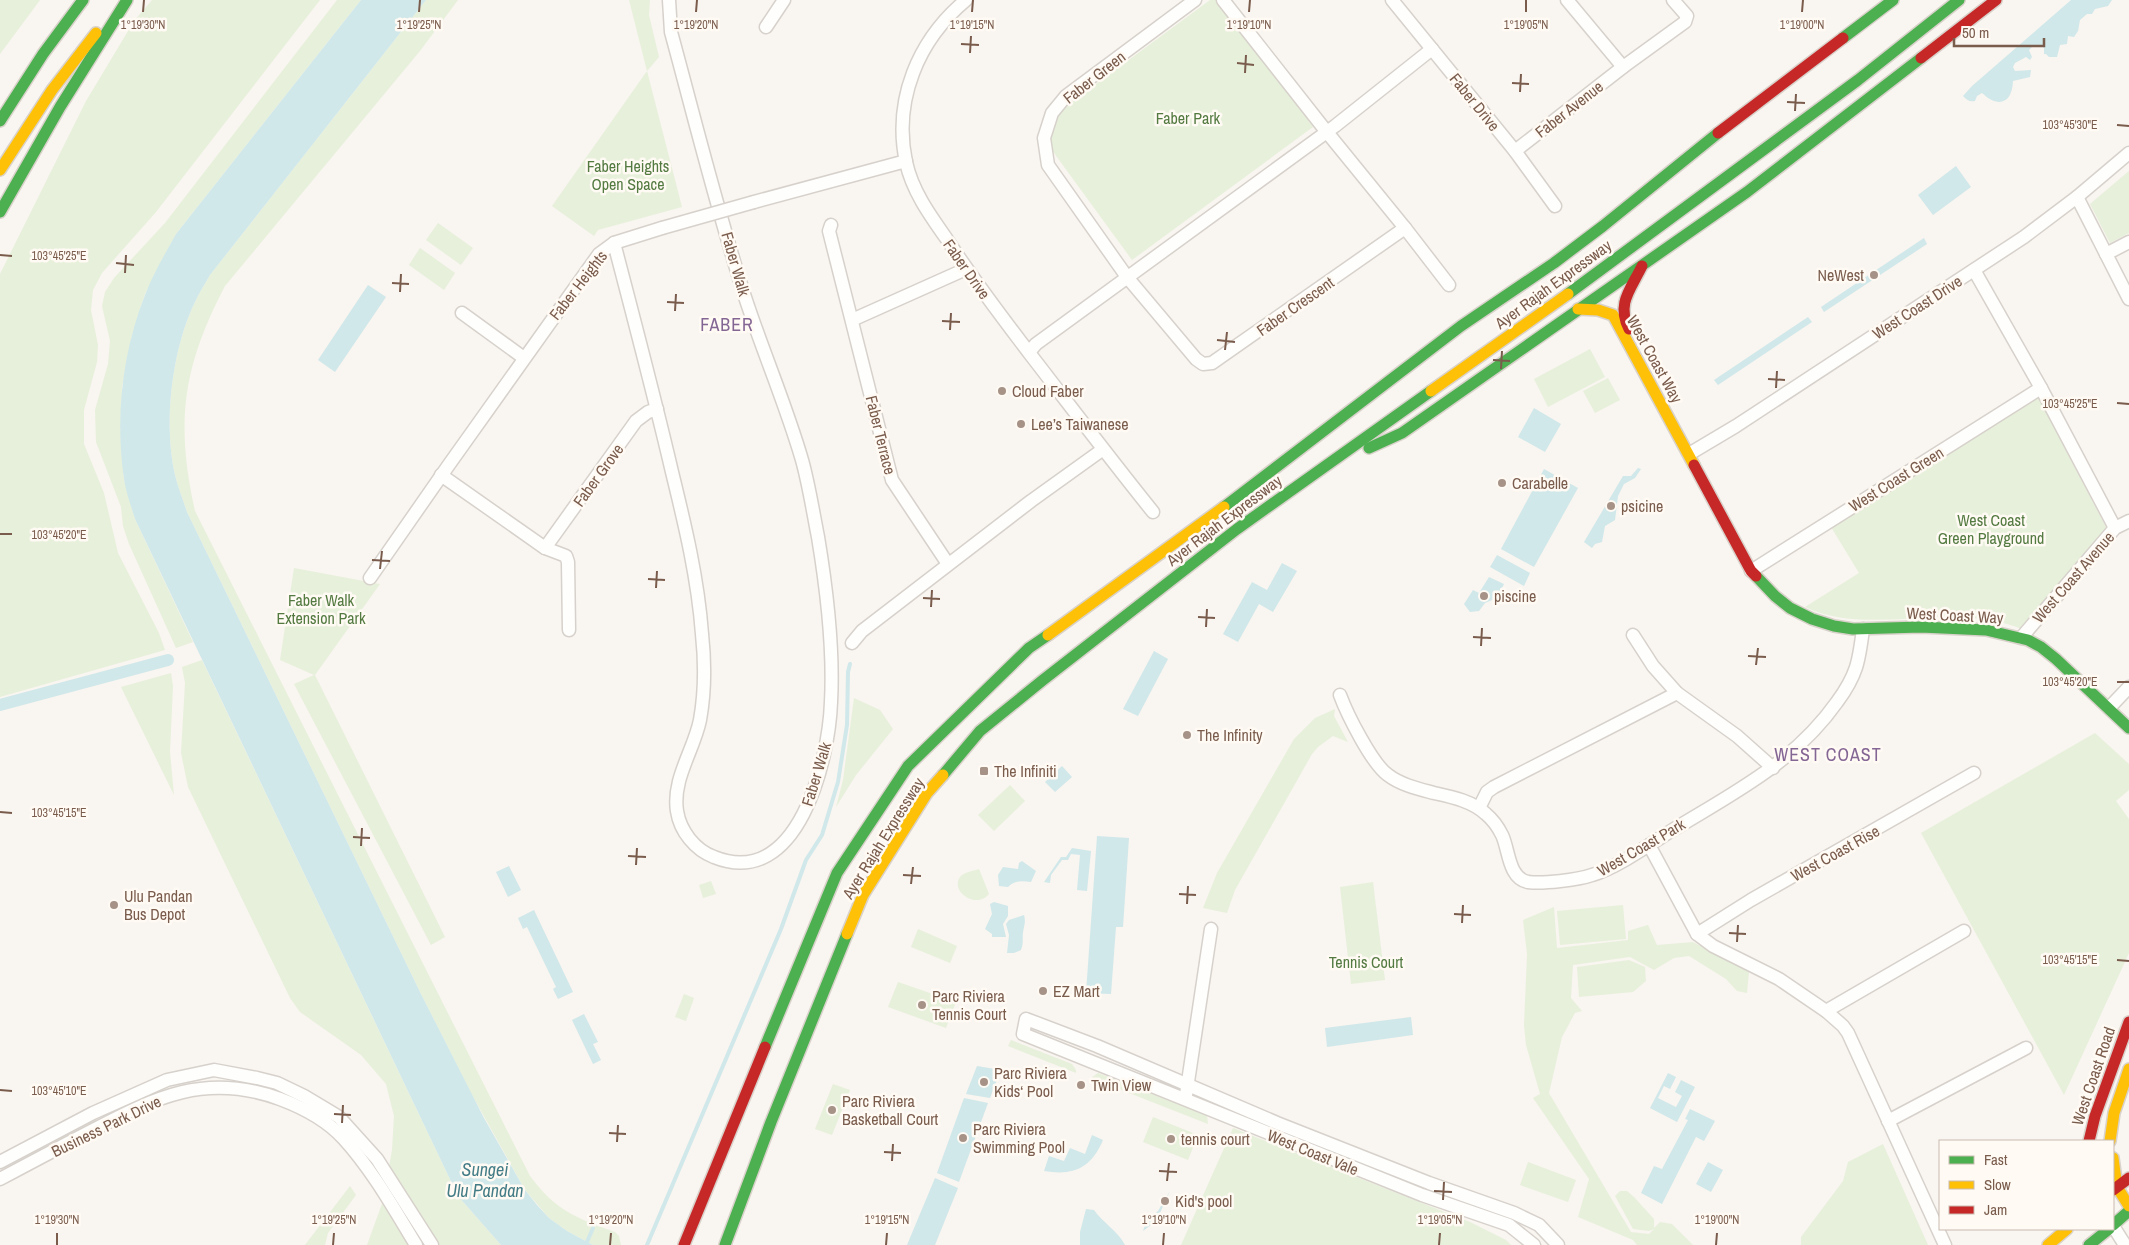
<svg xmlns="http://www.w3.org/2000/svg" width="2129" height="1245" viewBox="0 0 2129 1245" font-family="'Archivo Narrow',sans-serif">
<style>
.green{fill:#e7f0db}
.water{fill:#d0e8ea}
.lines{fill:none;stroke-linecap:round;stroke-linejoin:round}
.stream{stroke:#d0e8ea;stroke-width:4}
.canal{stroke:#d0e8ea;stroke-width:12}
.street-casing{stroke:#d7d1cb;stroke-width:15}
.fast-casing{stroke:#d9d2cb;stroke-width:14}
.slow-casing{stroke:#d9d2cb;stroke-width:14}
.jam-casing{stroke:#d9d2cb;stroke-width:14}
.street{stroke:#fefefd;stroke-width:12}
.fast{stroke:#4caf50;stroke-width:11}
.slow{stroke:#ffc107;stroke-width:11}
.jam{stroke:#c62828;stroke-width:11}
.street-bridge-casing{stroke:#d7d1cb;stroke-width:15;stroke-linecap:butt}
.street-bridge{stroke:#fefefd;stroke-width:12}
.ticks{fill:none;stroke:#7a5c4d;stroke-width:2}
.poi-dot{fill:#a69286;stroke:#fffaf3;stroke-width:2}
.labels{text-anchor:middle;stroke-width:5;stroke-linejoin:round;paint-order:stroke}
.street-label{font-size:16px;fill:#7a5c4d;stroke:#fffaf3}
.park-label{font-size:16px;fill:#537a41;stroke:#fffaf3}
.poi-label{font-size:16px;fill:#7a5c4d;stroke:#fffaf3;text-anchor:start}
.neighbourhood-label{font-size:18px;letter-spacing:1px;fill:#846695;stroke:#fffaf3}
.water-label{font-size:18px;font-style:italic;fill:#437c86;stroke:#fffaf3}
.ticks-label{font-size:12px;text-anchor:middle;fill:#7a5c4d;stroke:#fffaf3;stroke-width:5;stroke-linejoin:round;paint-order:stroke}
</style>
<rect width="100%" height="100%" fill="#f9f5f0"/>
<g class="green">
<polygon points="0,0 40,0 0,54"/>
<polygon points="152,0 320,0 156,212 102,273 93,290 91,310 98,345 97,362 84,410 84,444 104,493 118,553 159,633 165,650 0,697 0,274 86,101 134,21"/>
<polygon points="337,0 361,0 176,234 145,294 132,335 122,387 121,439 124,480 135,519 193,642 176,648 129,544 123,526 121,507 96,442 95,410 108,364 110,341 102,306 105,292 114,278 165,223"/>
<path d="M426,0H458L420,51L225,286C183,366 175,422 195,511L530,1176C555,1210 576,1218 615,1232L619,1236L621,1245H593L567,1231L549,1218L525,1190L472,1095L421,994L187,512C183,500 178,487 175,475C163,423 172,349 195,302C199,293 205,284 210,275Z"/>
<polygon points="629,0 650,0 649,15 659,57 647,71 682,207 598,230 594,236 552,206 647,71"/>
<polygon points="1210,0 1221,0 1313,127 1132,260 1046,142 1054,115"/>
<polygon points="2129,171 2129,233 2110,243 2090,204"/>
<polygon points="438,223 473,248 461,265 426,240"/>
<polygon points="420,248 455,273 444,290 409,265"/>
<polygon points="1590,349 1605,377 1548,407 1534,379"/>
<polygon points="1608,378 1620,400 1595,413 1583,391"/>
<path d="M2037,395L2107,529L2024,630C1954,599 1869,638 1805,607L1859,573L1831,527Z"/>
<polygon points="294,568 380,584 315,675 445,937 431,945 294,684 314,675 280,660"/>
<polygon points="202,660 458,1196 501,1245 367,1245 383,1201 392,1150 394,1116 386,1084 361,1055 300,1012 290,998 188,787 181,753 185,683 182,667"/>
<polygon points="171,673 173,686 170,752 174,795 121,687"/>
<polygon points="854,698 880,710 893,729 856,775 836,807 843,780"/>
<polygon points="1335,709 1334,716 1348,742 1333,736 1318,747 1312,754 1235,890 1227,913 1203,908 1217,873 1294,739 1315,718"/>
<polygon points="2095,733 2129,764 2129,790 2116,801 2129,819 2129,953 2064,1095 1921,833"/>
<polygon points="1010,785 1025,801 994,831 978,815"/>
<path d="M979,869L989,894C976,910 950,891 960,877C964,872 973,871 979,869Z"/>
<polygon points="711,881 716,894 703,898 699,885"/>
<polygon points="1373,882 1385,980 1351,984 1340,887"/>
<polygon points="1623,905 1626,939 1560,945 1557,911"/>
<polygon points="1554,907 1557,948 1628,940 1628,931 1648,925 1657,945 1693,942 1749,972 1747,993 1737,991 1726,979 1689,956 1674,958 1654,970 1630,957 1573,965 1571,998 1582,1011 1575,1013 1562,1037 1549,1093 1631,1232 1649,1234 1654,1229 1649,1231 1633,1229 1615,1196 1620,1191 1627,1191 1634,1197 1654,1219 1654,1228 1660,1222 1672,1224 1693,1245 1637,1245 1633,1240 1578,1217 1589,1179 1533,1098 1540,1094 1526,1045 1524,1025 1527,954 1523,920"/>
<polygon points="918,929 957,946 950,963 911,947"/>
<polygon points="1629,960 1645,967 1646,981 1633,992 1579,997 1577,967"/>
<polygon points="898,982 956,1002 946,1028 888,1007"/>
<polygon points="684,994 694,998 686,1021 675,1017"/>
<polygon points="1011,1040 1072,1064 1076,1070 1076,1073 1008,1046"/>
<polygon points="1098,1073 1207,1115 1208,1124 1091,1078"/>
<polygon points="833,1084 850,1090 832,1135 815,1129"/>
<polygon points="1153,1117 1198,1135 1188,1160 1143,1142"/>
<polygon points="1233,1128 1470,1222 1506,1240 1511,1245 1181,1245"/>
<polygon points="1883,1144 1928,1245 1801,1245 1801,1237 1843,1181 1848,1162"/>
<polygon points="1528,1162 1576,1180 1568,1202 1520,1185"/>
<polygon points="350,1186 356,1195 328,1233 325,1245 305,1245"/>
</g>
<g class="water">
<path d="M361,0H426L210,275C205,284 199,293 195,302C172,349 163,423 175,475C178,487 183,500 187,512L421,994L484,1118L525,1190L537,1205L549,1218L567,1231L593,1245H501L458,1196L135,519C131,506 126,492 124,479C115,418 122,353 145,295C153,274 165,254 176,234Z"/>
<path d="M2071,0H2112L2108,6L2095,9L2092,14H2087L2080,20L2078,31L2074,37L2068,36L2067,44L2060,45L2057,57H2049L2046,54H2044V48L2040,45H2034L2029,50L2032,57L2030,60L2026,57L2015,63L2013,67L2015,71L2031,70L2030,77L2013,81C2012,104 1998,108 1982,93L1977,96L1975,101C1969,102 1967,100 1963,96L1972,86Z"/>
<polygon points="1956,166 1971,187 1933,215 1918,195"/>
<polygon points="1924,238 1927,244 1824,312 1821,307"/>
<polygon points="368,285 386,297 335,372 318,360"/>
<polygon points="1808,317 1812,322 1718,385 1714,380"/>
<polygon points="1534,408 1561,424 1545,452 1518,437"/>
<polygon points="1638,468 1641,469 1635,478 1624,484 1618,496 1615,520 1605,526 1602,542 1595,544 1592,548 1584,542 1623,476 1631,476"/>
<polygon points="1544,469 1578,488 1534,567 1501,549"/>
<polygon points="1497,555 1530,573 1524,586 1490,567"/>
<polygon points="1282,563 1297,571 1273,612 1259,604 1238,642 1223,634 1252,582 1267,590"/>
<polygon points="1489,577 1504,584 1497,598 1485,603 1479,611 1470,612 1464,604 1473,590 1479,593"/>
<polygon points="1154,651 1168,659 1138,716 1123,709"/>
<polygon points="1062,766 1072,777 1055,792 1045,782"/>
<polygon points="1097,836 1129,838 1123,927 1116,927 1111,994 1086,993"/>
<polygon points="1072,848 1091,851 1087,891 1077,890 1080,855 1071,854 1068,860 1062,860 1051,875 1050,883 1044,882 1061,857 1066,857"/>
<path d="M1022,861L1036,871L1031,882C1022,881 1015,880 1008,887L999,886L998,875L1003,867L1018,869L1019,863Z"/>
<polygon points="509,866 521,890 508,897 496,872"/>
<polygon points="994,902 1008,906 1008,916 1003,924 1006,937 992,937 992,934 985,929 992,914 990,904"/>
<polygon points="534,910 573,992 558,999 553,989 556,987 527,927 523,929 518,918"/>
<path d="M1024,915C1026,923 1024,925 1023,933C1022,939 1024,941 1021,950L1014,953H1007L1009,935L1006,924L1009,920Z"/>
<polygon points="584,1014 598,1042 593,1044 601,1060 593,1064 572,1020"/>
<polygon points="1411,1017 1413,1035 1327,1047 1325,1028"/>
<polygon points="977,1066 1001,1070 990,1098 966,1094"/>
<polygon points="1668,1073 1676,1077 1670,1089 1664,1086 1658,1098 1676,1107 1682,1096 1675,1092 1681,1080 1695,1087 1677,1122 1650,1108"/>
<polygon points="964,1098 988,1103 959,1182 937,1173"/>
<polygon points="1690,1109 1715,1121 1704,1141 1696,1137 1662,1204 1641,1193 1654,1166 1662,1169 1688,1120 1685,1119"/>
<path d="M1092,1135L1103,1140C1091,1168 1074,1176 1044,1171L1049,1156L1064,1161L1070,1148L1085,1154Z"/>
<polygon points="1708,1162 1723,1170 1711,1192 1696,1184"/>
<polygon points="935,1178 958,1188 935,1245 907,1245"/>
<polygon points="1170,1191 1154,1226 1151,1225 1143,1231 1147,1219 1158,1211"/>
<path d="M1086,1209L1094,1210C1103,1223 1118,1231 1125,1245H1080V1232Z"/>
</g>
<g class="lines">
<g class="stream">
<polyline points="587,1242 593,1228"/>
<polyline points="647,1245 781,929 806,860 822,835 838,782 847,725 848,672 850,664"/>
</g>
<polyline class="canal" points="0,705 168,660"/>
<g class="street-casing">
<g id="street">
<path d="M966,0C918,40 893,100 906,162C912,190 929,214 946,238C972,278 1001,316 1030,354C1071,407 1111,460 1153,512"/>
<polyline points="1195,0 1066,96 1052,113 1044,138 1048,165 1127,277 1196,359 1203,364 1212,363 1405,228"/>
<polyline points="1223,0 1326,131 1405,228 1449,285"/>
<polyline points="1392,0 1515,151 1555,206"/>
<polyline points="1567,0 1623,67"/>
<polyline points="766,27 784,0"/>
<polyline points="1515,151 1623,67 1685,22 1687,16 1673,0"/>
<polyline points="2077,197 2129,299"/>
<polyline points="754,202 906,161"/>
<polyline points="831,225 829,231 892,480 948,564"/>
<path d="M614,243C634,319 654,395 672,472C685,525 698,579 702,634C705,662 705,692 700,720C694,750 672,779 677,811C680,831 695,850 714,857C798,891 829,760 831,702C834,647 827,591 818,537C813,512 809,485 802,460C786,405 763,352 745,297C717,210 695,120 671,32L669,0"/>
<polyline points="2106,254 2129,242"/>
<polyline points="1974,270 2041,388 2115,528"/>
<polyline points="462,313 524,358"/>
<polyline points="852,320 966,269"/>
<polyline points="1029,352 1036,344 1335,126 1432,49"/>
<polyline points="1689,454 1736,426 2024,237 2077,197 2129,153"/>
<polyline points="441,475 545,548 566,556 568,562 569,630"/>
<polyline points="545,548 636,421 648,412 657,409"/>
<polyline points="1751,571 2041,388"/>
<polyline points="370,578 448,466 599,254 614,243 662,228"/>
<polyline points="1633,635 1653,666 1677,693 1737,736 1773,768"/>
<polyline points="2021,638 2115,528 2129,521"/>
<polyline points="852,643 862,631 1031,501 1102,450"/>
<path d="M1340,695C1347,714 1372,764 1388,775C1401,785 1419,789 1434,793C1452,797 1472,801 1486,814C1492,819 1498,827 1502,835C1509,849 1508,878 1528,882C1543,884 1577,880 1592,875C1616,868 1649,845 1671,831C1733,793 1794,763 1837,702C1857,675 1859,661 1863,629"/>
<polyline points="2109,708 2129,687"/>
<polyline points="1479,808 1487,792 1494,787 1677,693"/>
<polyline points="1649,845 1697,934 1713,946 1779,979 1826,1011 1843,1026 1848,1033 1945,1245"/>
<polyline points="1697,934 1751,900 1974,773"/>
<polyline points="1826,1011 1964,931"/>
<polyline points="1186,1095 1211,929"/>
<polyline points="1888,1121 2026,1048"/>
<polyline points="0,1162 93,1113 167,1080 214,1070 257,1078 277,1083 304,1096 339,1117 377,1159 432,1245"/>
<path d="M0,1179C30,1163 60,1147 91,1131C156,1097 206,1072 280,1099C304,1108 327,1120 344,1139C373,1171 394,1209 416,1245"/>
<polyline points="2113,1226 2125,1245"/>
<polyline points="1534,1245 1509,1225 1422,1195 1023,1034 1026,1019 1097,1046 1277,1123 1429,1183 1514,1213 1539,1225 1558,1245"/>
</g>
</g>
<g class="fast-casing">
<g id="fast">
<polyline points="1843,38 1893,0"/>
<polyline points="0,121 43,54 83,0"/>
<polyline points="0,212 60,107 127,0"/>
<polyline points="1568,294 1858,80 1959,0"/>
<polyline points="1369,448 1402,433 1747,192 1921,58"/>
<polyline points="1224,507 1461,326 1554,263 1603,226 1718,133"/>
<polyline points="1756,576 1775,596 1790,608 1812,619 1834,626 1853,629 1921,627 1986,630 2028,640 2041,647 2056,659 2129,728"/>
<polyline points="943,775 980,731 1043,680 1237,529 1431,391"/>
<polyline points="765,1047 837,873 908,766 1029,648 1048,635"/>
<polyline points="2113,1225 2129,1211"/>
<polyline points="725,1245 771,1122 847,934"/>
<polyline points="2089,1245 2109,1229"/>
</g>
</g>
<g class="slow-casing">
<g id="slow">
<polyline points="0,170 52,90 96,33"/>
<polyline points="1578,309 1598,310 1613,315 1694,465"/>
<polyline points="1431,391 1568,294"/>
<polyline points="1048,635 1224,507"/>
<polyline points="847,934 863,895 927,793 943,775"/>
<polyline points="2110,1141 2114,1113 2129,1069"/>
<polyline points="2113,1158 2117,1187 2129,1206"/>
<polyline points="2048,1245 2067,1229"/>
</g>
</g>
<g class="jam-casing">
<g id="jam">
<polyline points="1921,58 1996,0"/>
<polyline points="1718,133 1843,38"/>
<path d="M1629,329C1616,304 1631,289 1642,266"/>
<polyline points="1694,465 1751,571 1756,576"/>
<polyline points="2089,1141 2095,1116 2129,1022"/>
<polyline points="2113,1190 2129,1178"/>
<polyline points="684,1245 765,1047"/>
</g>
</g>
<use href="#street" class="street"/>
<use href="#fast" class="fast"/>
<use href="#slow" class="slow"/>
<use href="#jam" class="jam"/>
<g class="street-bridge-casing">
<polyline id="street-bridge" points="662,228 754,202"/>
</g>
<use href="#street-bridge" class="street-bridge"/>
</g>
<path class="ticks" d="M143,12L144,0M419,12L420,0M696,12L697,0M972,12L973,0M1249,12L1250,0M1526,12V0M1802,12L1803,0M961,44L979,45M970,53L971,36M1237,63L1254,65M1245,73L1246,55M1512,83L1529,84M1520,92L1521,74M1787,102L1805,103M1795,111L1796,94M2117,125L2129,126M0,255L12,256M116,263L134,265M125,273L126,255M392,283L409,284M400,292L401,274M667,302L684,303M675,311L676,294M942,321L960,322M950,330L951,313M1217,340L1235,342M1225,350L1227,332M1493,360L1510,361M1501,369L1502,351M1768,379L1785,380M1776,388L1777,371M2117,403L2129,404M0,534H12M372,560L390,561M380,569L382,551M648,579L665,580M656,588L657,571M923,598L940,599M931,607L932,590M1198,617L1215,618M1206,627L1207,609M1473,637L1491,638M1481,646L1482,628M1748,656L1766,657M1756,665L1758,648M2117,682H2129M0,812L12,813M353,837L370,838M361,846L362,828M628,856L646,857M636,865L637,848M903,875L921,876M911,884L913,867M1179,894L1196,895M1187,904L1188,886M1454,914L1471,915M1462,923L1463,905M1729,933L1746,934M1737,942L1738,925M2117,960L2129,961M0,1090L12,1091M334,1114L351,1115M342,1123L343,1105M609,1133L626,1134M617,1142L618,1125M884,1152L901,1153M892,1161L893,1144M1159,1171L1177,1172M1167,1181L1169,1163M1434,1191L1452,1192M1443,1200L1444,1182M57,1245V1233M333,1245L334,1233M610,1245L611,1233M886,1245L887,1233M1163,1245L1164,1233M1439,1245L1440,1233M1716,1245L1717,1233"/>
<g class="poi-dot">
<circle cx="1874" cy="275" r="5"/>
<circle cx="1002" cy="391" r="5"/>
<circle cx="1021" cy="424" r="5"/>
<circle cx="1502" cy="483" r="5"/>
<circle cx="1611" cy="506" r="5"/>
<circle cx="1484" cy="596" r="5"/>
<circle cx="1187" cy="735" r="5"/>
<rect x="979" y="766" width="10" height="10" rx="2.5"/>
<circle cx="114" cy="905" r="5"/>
<circle cx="1043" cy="991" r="5"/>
<circle cx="922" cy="1005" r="5"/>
<circle cx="984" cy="1082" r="5"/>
<circle cx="1081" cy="1085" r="5"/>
<circle cx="832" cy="1110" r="5"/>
<circle cx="963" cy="1138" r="5"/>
<circle cx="1171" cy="1139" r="5"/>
<circle cx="1165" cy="1201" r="5"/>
</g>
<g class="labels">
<g class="street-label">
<text transform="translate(1094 77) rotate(-38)" y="6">Faber Green</text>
<text transform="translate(1475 102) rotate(51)" y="6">Faber Drive</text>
<text transform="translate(1569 109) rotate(-38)" y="6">Faber Avenue</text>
<text transform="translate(736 264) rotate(74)" y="6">Faber Walk</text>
<text transform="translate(967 269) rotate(55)" y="6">Faber Drive</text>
<text transform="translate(1553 284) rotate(-36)" y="6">Ayer Rajah Expressway</text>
<text transform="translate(578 285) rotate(-52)" y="6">Faber Heights</text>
<text transform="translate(1295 306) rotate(-35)" y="6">Faber Crescent</text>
<text transform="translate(1917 307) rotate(-33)" y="6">West Coast Drive</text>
<text transform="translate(1655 359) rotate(61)" y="6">West Coast Way</text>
<text transform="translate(881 435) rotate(76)" y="6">Faber Terrace</text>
<text transform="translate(598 475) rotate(-54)" y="6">Faber Grove</text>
<text transform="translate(1896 479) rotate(-32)" y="6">West Coast Green</text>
<text transform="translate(1224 520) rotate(-37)" y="6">Ayer Rajah Expressway</text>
<text transform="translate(2073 577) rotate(-49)" y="6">West Coast Avenue</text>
<text transform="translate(1955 615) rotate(3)" y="6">West Coast Way</text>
<text transform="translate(816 774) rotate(-73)" y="6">Faber Walk</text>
<text transform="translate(883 838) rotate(-58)" y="6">Ayer Rajah Expressway</text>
<text transform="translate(1641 847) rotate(-30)" y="6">West Coast Park</text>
<text transform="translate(1835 853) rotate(-29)" y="6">West Coast Rise</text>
<text transform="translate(2093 1076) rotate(-71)" y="6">West Coast Road</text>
<text transform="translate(106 1126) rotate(-26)" y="6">Business Park Drive</text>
<text transform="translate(1313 1152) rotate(22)" y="6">West Coast Vale</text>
</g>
<g class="park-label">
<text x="1188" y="124">Faber Park</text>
<text x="628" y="172">Faber Heights<tspan x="628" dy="18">Open Space</tspan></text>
<text x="1991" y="526">West Coast<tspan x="1991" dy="18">Green Playground</tspan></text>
<text x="321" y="606">Faber Walk<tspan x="321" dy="18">Extension Park</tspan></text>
<text x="1366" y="968">Tennis Court</text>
</g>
<g class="poi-label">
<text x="1864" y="281" text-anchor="end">NeWest</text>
<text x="1012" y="397">Cloud Faber</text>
<text x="1031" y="430">Lee’s Taiwanese</text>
<text x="1512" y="489">Carabelle</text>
<text x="1621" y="512">psicine</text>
<text x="1494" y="602">piscine</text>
<text x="1197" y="741">The Infinity</text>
<text x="994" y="777">The Infiniti</text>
<text x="124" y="902">Ulu Pandan<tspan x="124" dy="18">Bus Depot</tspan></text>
<text x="1053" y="997">EZ Mart</text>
<text x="932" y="1002">Parc Riviera<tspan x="932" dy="18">Tennis Court</tspan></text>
<text x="994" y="1079">Parc Riviera<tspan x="994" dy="18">Kids‘ Pool</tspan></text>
<text x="1091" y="1091">Twin View</text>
<text x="842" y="1107">Parc Riviera<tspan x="842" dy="18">Basketball Court</tspan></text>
<text x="973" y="1135">Parc Riviera<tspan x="973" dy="18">Swimming Pool</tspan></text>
<text x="1181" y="1145">tennis court</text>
<text x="1175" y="1207">Kid's pool</text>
</g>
<g class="neighbourhood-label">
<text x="727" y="331">FABER</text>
<text x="1828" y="761">WEST COAST</text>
</g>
<g class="water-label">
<text x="485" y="1176">Sungei<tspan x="485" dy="21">Ulu Pandan</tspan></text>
</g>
</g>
<g class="ticks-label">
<text x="143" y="29">1°19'30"N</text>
<text x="419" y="29">1°19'25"N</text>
<text x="696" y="29">1°19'20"N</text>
<text x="972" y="29">1°19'15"N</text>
<text x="1249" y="29">1°19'10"N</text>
<text x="1526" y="29">1°19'05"N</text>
<text x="1802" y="29">1°19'00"N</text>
<text x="2070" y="129">103°45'30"E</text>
<text x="59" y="260">103°45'25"E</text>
<text x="2070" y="408">103°45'25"E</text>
<text x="59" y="539">103°45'20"E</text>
<text x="2070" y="686">103°45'20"E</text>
<text x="59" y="817">103°45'15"E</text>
<text x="2070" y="964">103°45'15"E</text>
<text x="59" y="1095">103°45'10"E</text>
<text x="57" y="1224">1°19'30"N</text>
<text x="334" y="1224">1°19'25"N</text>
<text x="611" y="1224">1°19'20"N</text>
<text x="887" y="1224">1°19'15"N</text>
<text x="1164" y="1224">1°19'10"N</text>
<text x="1440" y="1224">1°19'05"N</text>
<text x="1717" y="1224">1°19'00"N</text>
</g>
<rect x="1939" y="1140" width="175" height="90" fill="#fffaf3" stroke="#cabbb1"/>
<rect x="1949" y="1156" width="25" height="8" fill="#4caf50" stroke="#cabbb1"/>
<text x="1984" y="1165" font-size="15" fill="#7a5c4d">Fast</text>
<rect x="1949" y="1181" width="25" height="8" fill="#ffc107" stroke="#cabbb1"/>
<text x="1984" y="1190" font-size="15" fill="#7a5c4d">Slow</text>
<rect x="1949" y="1206" width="25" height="8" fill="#c62828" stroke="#cabbb1"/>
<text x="1984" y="1215" font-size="15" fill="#7a5c4d">Jam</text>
<path d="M1954 38v8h90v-8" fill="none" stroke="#7a5c4d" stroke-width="2.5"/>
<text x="1962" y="38" font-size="15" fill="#7a5c4d" stroke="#fffaf3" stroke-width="4" paint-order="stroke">50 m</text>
</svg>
